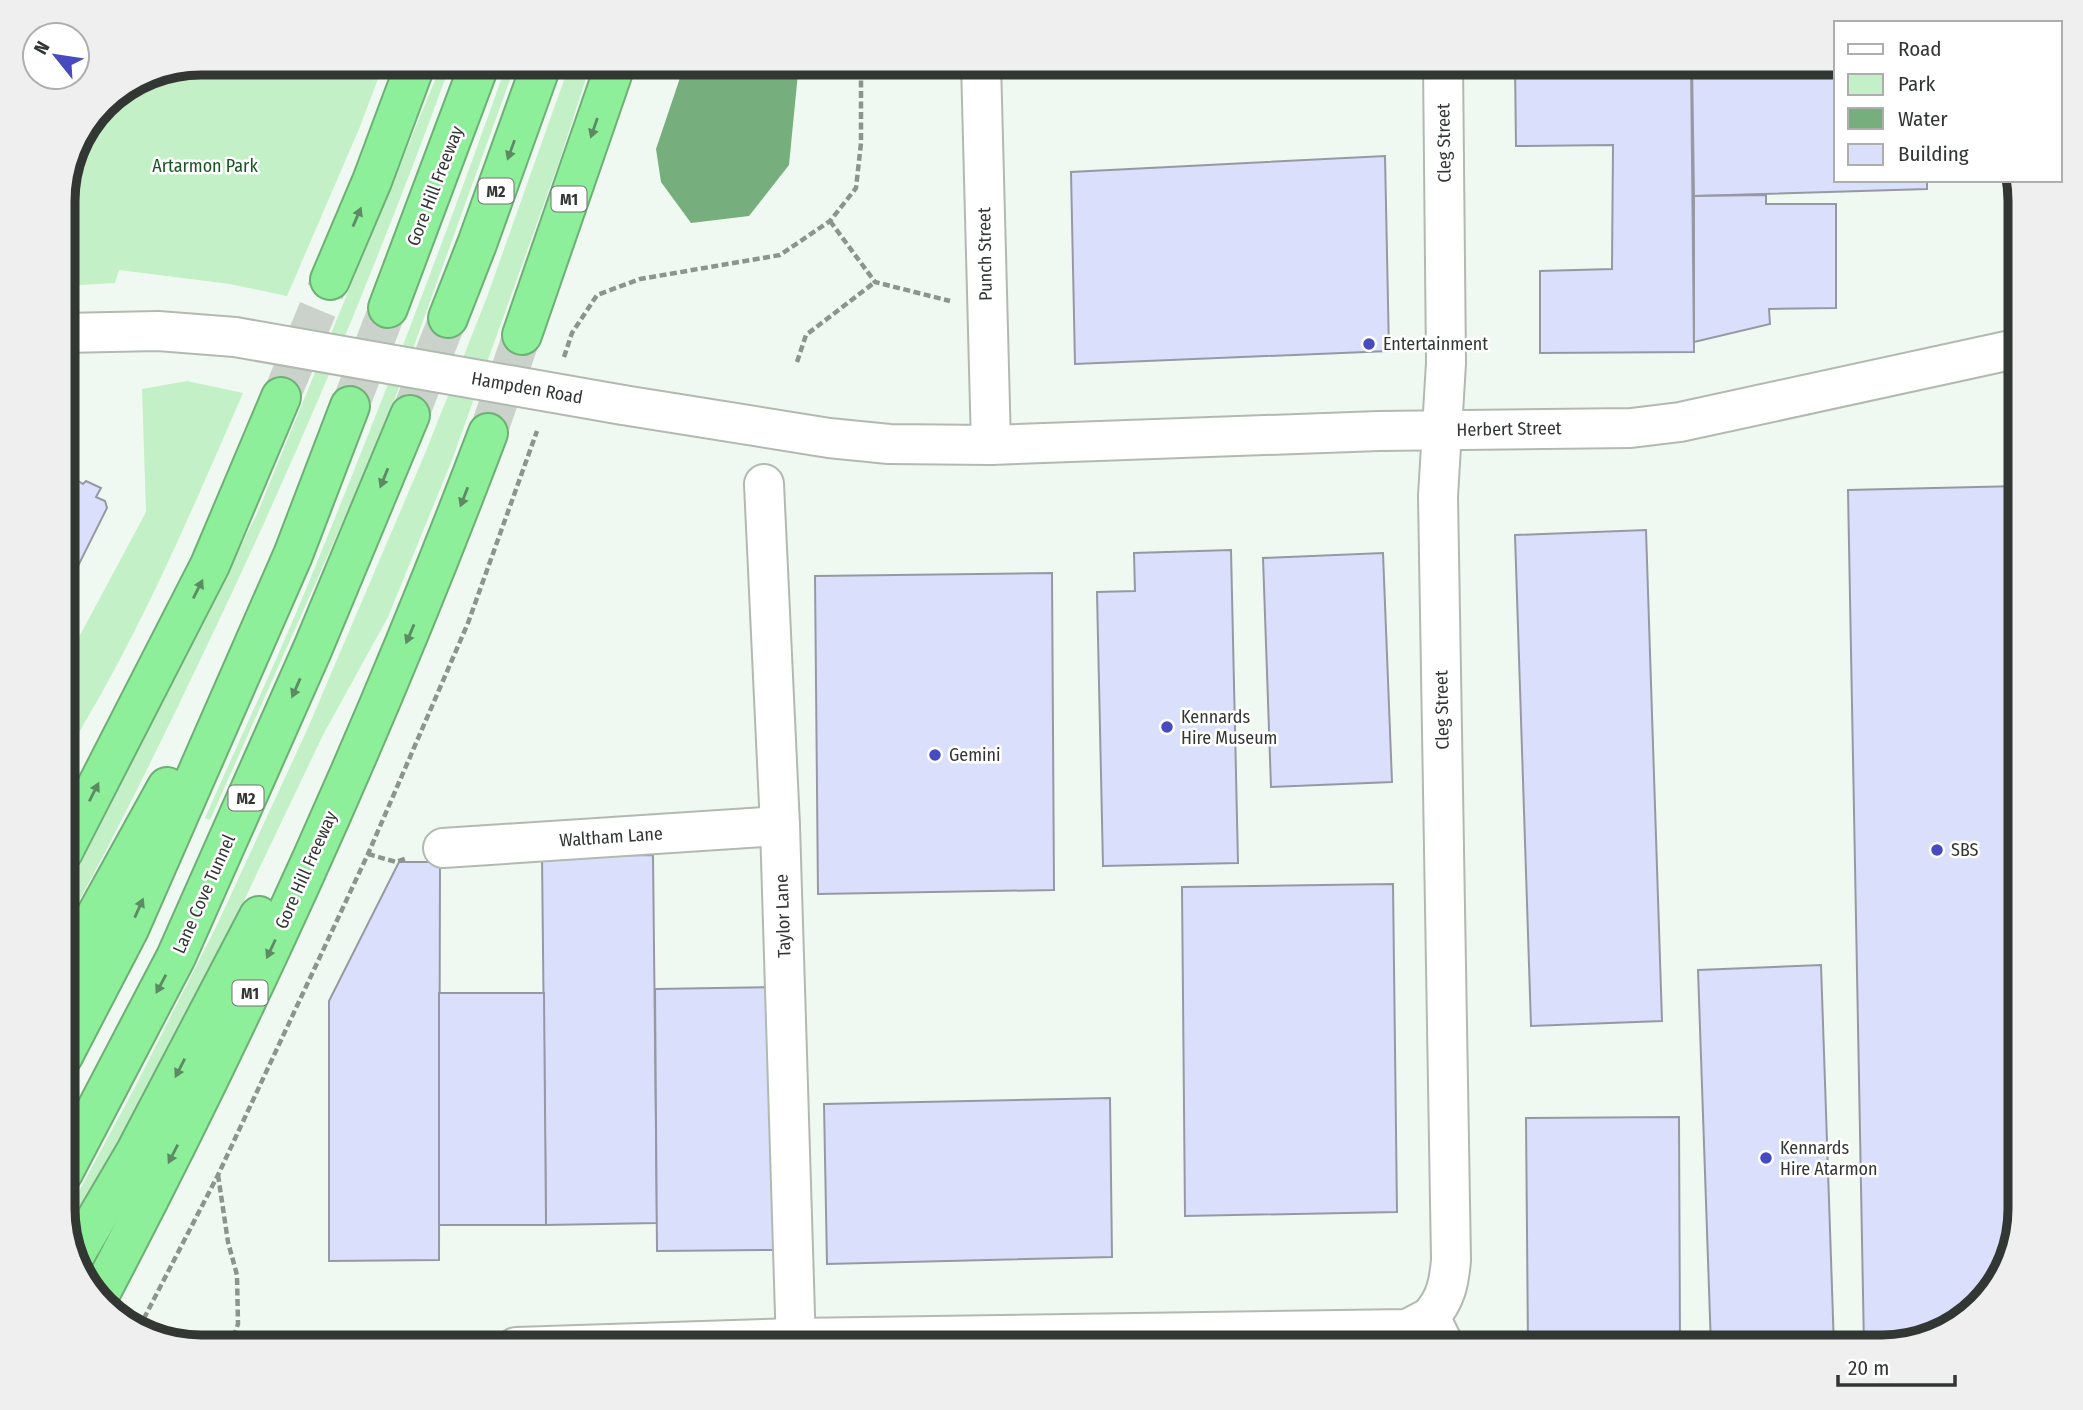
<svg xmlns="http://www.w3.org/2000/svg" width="2083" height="1410" viewBox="0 0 2083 1410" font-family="'Fira Sans Condensed',sans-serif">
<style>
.green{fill:#c3f0c6}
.water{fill:#76af7d}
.building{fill:#dae0fb;stroke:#9699a3;stroke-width:2}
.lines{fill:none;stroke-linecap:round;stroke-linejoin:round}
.highway-tunnel{stroke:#cad2cb;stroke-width:38;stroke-dasharray:38 19;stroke-linecap:butt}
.minor-casing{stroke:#b1bab1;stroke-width:42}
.highway-casing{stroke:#6eaf76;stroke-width:42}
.path{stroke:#8d948e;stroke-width:4.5;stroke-dasharray:7 3.5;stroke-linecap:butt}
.minor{stroke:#fff;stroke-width:38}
.highway{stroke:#8def9a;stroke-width:38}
.minor-bridge-casing{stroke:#b1bab1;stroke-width:42;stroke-linecap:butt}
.minor-bridge{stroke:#fff;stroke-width:38}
.oneway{fill:#5c8a62}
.poi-dot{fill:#484bc0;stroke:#fff;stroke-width:2.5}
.labels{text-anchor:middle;stroke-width:5;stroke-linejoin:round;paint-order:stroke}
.shield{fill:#fff;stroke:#707371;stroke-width:2}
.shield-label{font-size:16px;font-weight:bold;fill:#333734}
.street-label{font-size:18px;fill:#333734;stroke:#fff}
.park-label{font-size:18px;fill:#185525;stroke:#fff}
.poi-label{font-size:18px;fill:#333734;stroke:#fff;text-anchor:start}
.rim{fill:none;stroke:#333734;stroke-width:9}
</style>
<rect width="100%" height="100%" fill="#f0f9f1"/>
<g class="green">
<polygon points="201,63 384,63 359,129 287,296 230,284 119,270 115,283 63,286 63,193 74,148 104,103 149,73"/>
<path d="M442,63H451C378,264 296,460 204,652C159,746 114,839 63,930V898L257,514Z"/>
<path d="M507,63H516L384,429L210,820L205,818C238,743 273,669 304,594C376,419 444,242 507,63Z"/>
<polygon points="570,63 591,63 560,159 452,460 388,617 323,735 229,932 69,1237 64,1219 135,1087 216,927 307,730 426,451 487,297"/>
<path d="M187,381L243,393C189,517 136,643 63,758V667L146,512L142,389Z"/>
</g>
<polygon class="water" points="685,63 799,63 789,165 749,216 691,223 661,182 656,149"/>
<g class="building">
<polygon points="1515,63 1691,63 1694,352 1540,353 1540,271 1612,269 1613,145 1516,146"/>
<polygon points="1692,63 1836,63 1836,180 1927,180 1927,189 1694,196"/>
<polygon points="1385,156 1389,351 1075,364 1071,172"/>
<polygon points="1766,195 1766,204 1836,204 1836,308 1769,309 1770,324 1694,342 1694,196"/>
<polygon points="63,439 76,446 63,469"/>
<polygon points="63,471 83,484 86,481 101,488 96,497 105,501 107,508 66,590 63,591"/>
<polygon points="2020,486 2020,1209 1996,1286 1951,1329 1882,1347 1864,1347 1848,490"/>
<polygon points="1646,530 1662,1021 1531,1026 1515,535"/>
<polygon points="1231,550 1238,863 1103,866 1097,592 1135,591 1134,553"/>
<polygon points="1383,553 1392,782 1271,787 1263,558"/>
<polygon points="1052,573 1054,890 818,894 815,576"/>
<polygon points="653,855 657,1223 546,1225 542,856"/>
<polygon points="399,862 440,862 439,1260 329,1261 329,1001"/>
<polygon points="1393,884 1397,1212 1185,1216 1182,887"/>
<polygon points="1821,965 1834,1347 1711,1347 1698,970"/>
<polygon points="774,987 776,1250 657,1251 655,989"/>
<polygon points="439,993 544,993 546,1225 439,1225"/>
<polygon points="1110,1098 1112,1257 827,1264 824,1104"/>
<polygon points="1679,1117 1680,1347 1528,1347 1526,1118"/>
</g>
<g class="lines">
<g class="highway-tunnel">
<polyline points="281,397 330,280"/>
<polyline points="350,406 388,308"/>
<polyline points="410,415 448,318"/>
<polyline points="488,433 522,335"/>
</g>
<g class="minor-casing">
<g id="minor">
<polyline points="981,63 991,445"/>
<path d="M1443,63L1446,363L1438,496L1451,1260C1449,1283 1446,1299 1430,1317L1445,1347"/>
<polyline points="63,333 158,331 235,337"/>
<polyline points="623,405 829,438 889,444 991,445 1379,431 1631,428 1680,422 2020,348"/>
<polyline points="764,484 780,826 796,1347"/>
<polyline points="443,848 780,826"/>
<polyline points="516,1347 796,1338 1407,1329 1430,1317"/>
</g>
</g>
<g class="highway-casing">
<g id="highway">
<polyline points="330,280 372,181 416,63"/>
<polyline points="388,308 480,63"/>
<polyline points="448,318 477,244 542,63"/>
<polyline points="522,335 616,63"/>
<polyline points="63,852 210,565 281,397"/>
<polyline points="63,975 167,787"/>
<polyline points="63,1056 129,929 293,555 350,406"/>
<polyline points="63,1173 176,957 313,648 410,415"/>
<polyline points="75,1255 136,1151 259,916"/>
<path d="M99,1296C246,1016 376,729 488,433"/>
</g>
</g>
<g class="path">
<polyline points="830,221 875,282 950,301"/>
<polyline points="564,357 572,333 597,295 640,279 780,255 830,221 856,188 861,143 861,63"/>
<polyline points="797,362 806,335 875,282"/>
<polyline points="368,854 396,862 407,858"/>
<polyline points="218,1175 228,1242 237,1275 238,1324 230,1347"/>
<polyline points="139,1328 218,1175 368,854 468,623 537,431"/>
</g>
<use href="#minor" class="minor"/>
<use href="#highway" class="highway"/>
<g class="minor-bridge-casing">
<polyline id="minor-bridge" points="235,337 623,405"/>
</g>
<use href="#minor-bridge" class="minor-bridge"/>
</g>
<defs><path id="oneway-solid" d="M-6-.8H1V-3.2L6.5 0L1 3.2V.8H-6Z" transform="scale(1.75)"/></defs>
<g class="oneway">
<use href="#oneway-solid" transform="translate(594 128) rotate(109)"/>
<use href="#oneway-solid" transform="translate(511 150) rotate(110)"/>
<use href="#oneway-solid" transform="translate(357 217) rotate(-67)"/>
<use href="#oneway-solid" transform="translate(384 478) rotate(112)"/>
<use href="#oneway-solid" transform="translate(464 497) rotate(111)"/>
<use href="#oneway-solid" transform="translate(198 589) rotate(-63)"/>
<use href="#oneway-solid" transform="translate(410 634) rotate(113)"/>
<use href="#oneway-solid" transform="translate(296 688) rotate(114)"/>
<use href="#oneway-solid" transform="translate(94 792) rotate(-63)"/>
<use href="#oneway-solid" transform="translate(139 908) rotate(-66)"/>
<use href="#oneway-solid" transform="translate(271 949) rotate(115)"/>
<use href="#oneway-solid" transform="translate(161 984) rotate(118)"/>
<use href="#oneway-solid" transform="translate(180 1068) rotate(117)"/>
<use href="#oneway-solid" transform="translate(173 1154) rotate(117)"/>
</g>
<g class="poi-dot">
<circle cx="1369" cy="344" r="7"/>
<circle cx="1167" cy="727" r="7"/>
<circle cx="935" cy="755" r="7"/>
<circle cx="1937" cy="850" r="7"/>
<circle cx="1766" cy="1158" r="7"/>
</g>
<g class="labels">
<g class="shield">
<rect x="478.5" y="178.5" width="35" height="25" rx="5"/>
<rect x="551.5" y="186.5" width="35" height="25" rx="5"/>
<rect x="228.5" y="785.5" width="35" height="25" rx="5"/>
<rect x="232.5" y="980.5" width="35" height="25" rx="5"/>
</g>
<g class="shield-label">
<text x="496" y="197">M2</text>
<text x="569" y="205">M1</text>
<text x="246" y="804">M2</text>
<text x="250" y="999">M1</text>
</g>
<g class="street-label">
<text transform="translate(1444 143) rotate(-91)" y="6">Cleg Street</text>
<text transform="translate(435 186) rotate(-69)" y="6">Gore Hill Freeway</text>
<text transform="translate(985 254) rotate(-91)" y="6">Punch Street</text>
<text transform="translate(527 388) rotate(10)" y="6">Hampden Road</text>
<text transform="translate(1509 429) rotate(-1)" y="6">Herbert Street</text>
<text transform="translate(1442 710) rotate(-91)" y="6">Cleg Street</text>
<text transform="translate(611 837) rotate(-4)" y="6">Waltham Lane</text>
<text transform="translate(306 870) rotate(-66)" y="6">Gore Hill Freeway</text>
<text transform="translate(204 894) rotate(-66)" y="6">Lane Cove Tunnel</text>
<text transform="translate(783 916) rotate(-92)" y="6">Taylor Lane</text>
</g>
<g class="park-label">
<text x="205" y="172">Artarmon Park</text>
</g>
<g class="poi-label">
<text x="1383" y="350">Entertainment</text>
<text x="1181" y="723">Kennards<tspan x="1181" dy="21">Hire Museum</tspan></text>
<text x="949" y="761">Gemini</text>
<text x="1951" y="856">SBS</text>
<text x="1780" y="1154">Kennards<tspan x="1780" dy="21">Hire Atarmon</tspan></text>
</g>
</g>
<path d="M0 0H2083V1410H0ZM201 75H1882A126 126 0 0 1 2008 201V1209A126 126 0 0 1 1882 1335H201A126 126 0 0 1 75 1209V201A126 126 0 0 1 201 75Z" fill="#efefef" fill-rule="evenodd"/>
<path class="rim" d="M201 75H1882A126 126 0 0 1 2008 201V1209A126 126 0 0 1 1882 1335H201A126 126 0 0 1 75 1209V201A126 126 0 0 1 201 75Z"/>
<rect x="1834" y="21" width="228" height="161" fill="#ffffff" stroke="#adafae" stroke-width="2"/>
<rect x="1848" y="44" width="35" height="10" fill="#ffffff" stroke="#adafae" stroke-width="2"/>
<text x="1898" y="56" font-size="21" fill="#333734">Road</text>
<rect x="1848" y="74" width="35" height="21" fill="#c3f0c6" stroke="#adafae" stroke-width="2"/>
<text x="1898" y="91" font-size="21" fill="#333734">Park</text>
<rect x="1848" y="108" width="35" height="21" fill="#76af7d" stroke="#adafae" stroke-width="2"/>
<text x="1898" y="126" font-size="21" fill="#333734">Water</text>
<rect x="1848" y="144" width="35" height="21" fill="#dae0fb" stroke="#adafae" stroke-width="2"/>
<text x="1898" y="161" font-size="21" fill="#333734">Building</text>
<g transform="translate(56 56) rotate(300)"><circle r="33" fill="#ffffff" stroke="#adafae" stroke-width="2"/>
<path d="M0-5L12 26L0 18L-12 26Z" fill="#484bc0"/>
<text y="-10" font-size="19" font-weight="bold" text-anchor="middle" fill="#333734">N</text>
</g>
<path d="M1838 1375v10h117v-10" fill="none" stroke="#333734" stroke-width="3.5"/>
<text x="1848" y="1375" font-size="21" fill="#333734" stroke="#ffffff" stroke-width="5" paint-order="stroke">20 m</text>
</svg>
